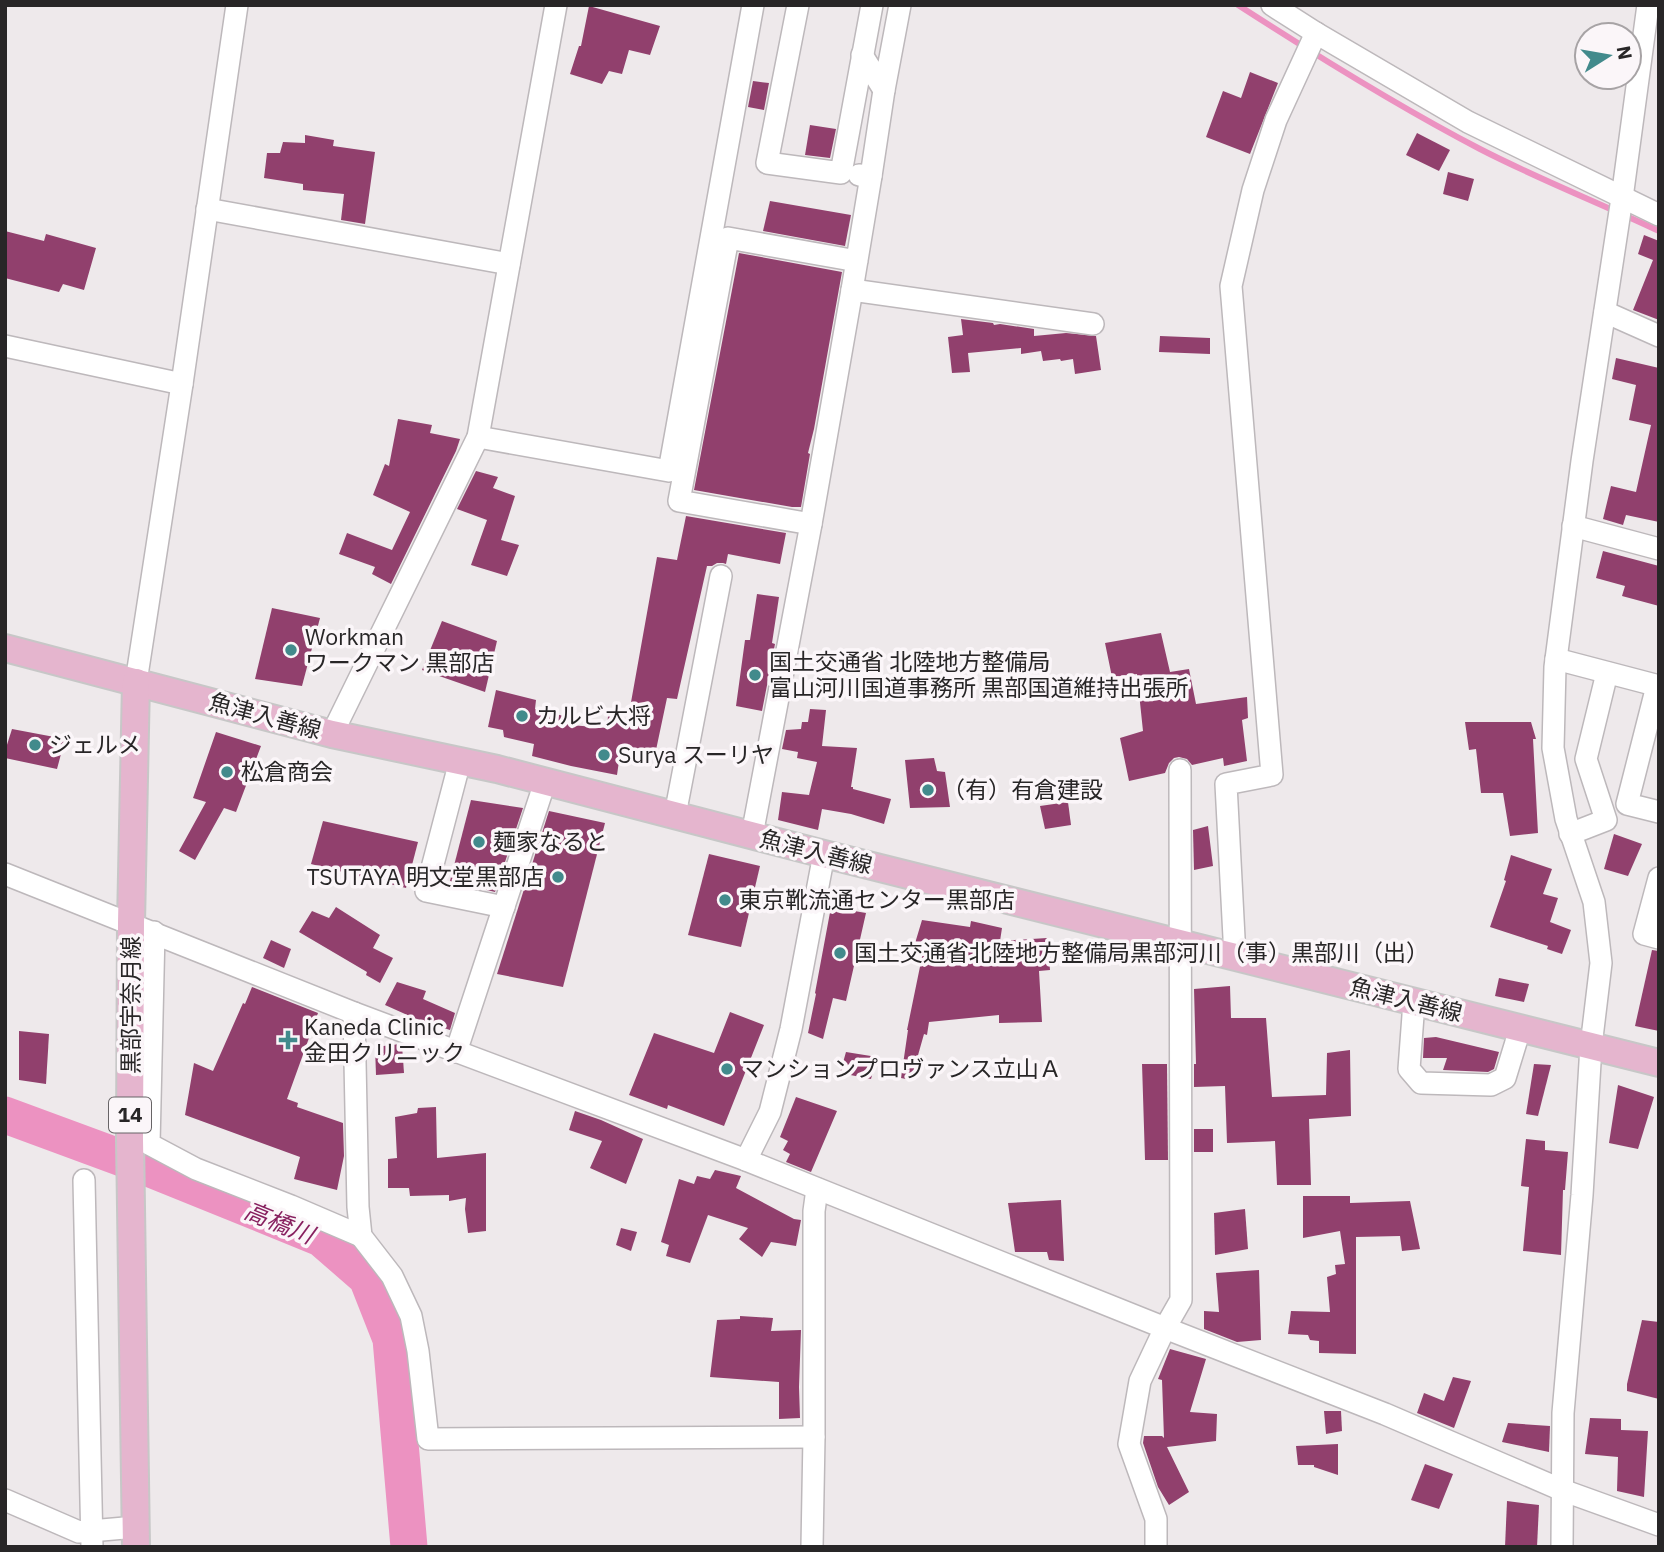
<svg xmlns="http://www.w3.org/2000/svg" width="1664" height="1552" viewBox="0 0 1664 1552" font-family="'IBM Plex Sans','Noto Sans JP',sans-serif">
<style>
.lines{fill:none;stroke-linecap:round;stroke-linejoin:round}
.stream{stroke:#ec92c1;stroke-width:6}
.river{stroke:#ec92c1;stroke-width:37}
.building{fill:#91406d}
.minor-casing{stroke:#bdb8bb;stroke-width:24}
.major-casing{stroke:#c7c7c7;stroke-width:30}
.minor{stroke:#fff;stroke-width:21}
.major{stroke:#e5b5ce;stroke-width:26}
.poi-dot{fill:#428a8c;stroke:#fbf6f9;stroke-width:2.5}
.labels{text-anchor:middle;stroke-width:7;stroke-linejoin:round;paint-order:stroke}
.shield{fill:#fbf6f9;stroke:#676466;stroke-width:2}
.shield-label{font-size:21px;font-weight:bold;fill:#282627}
.poi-label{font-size:23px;fill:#282627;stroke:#fbf6f9;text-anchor:start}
.street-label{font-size:23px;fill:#282627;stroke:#fbf6f9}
.water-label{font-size:24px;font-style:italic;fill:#87205f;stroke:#fbf6f9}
</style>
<rect width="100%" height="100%" fill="#eee9eb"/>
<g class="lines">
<path class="stream" d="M1238,5C1317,56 1397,106 1480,149C1538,179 1600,203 1659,231"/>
<polyline class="river" points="5,1115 146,1167 321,1238 367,1278 391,1339 409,1547"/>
</g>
<g class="building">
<polygon points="589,6 660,26 650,55 629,50 622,74 609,71 602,84 570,74 579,46 581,46"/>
<polygon points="1250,72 1278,83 1250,154 1206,137 1223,91 1241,98"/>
<polygon points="753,81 769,83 764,110 748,107"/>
<polygon points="810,125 836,129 830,158 805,155"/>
<polygon points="1417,133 1450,150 1439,171 1406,155"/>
<polygon points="305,135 334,140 333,146 375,152 365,224 341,220 344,194 303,190 303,184 264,178 267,153 280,153 283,142 305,143"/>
<polygon points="1448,172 1474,179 1468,201 1443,194"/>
<polygon points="770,201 851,215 845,246 763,231"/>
<polygon points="5,231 44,241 46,234 96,248 84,290 63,284 59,292 5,278"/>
<polygon points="1644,235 1659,241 1659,320 1633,310 1653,260 1638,254"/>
<polygon points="739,253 842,272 814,429 808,453 810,454 801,507 792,507 694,490"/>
<polygon points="961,319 993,323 994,325 1000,324 1034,329 1034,336 1066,333 1096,336 1101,370 1075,374 1073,359 1061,361 1060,359 1043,361 1041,351 1021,354 1021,348 968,353 970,372 952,373 948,337 963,335"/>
<polygon points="1160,336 1210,338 1210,354 1159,352"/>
<polygon points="1616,358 1659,368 1659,522 1626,515 1623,525 1603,519 1611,486 1636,492 1651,425 1629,420 1636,385 1612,379"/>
<polygon points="398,419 432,425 430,433 460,439 456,451 391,584 372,574 375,567 339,554 347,533 392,550 410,512 373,495 385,464 389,466"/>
<polygon points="476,471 498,477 493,488 515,496 501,540 519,545 507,576 471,565 487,520 457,509"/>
<polygon points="686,516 786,533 780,564 728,554 726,564 723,563 717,563 712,566 707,566 677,699 667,698 656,750 621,747 617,775 571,766 532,756 534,744 504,737 503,730 488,727 496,690 536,700 535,709 572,718 570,725 607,728 608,716 628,719 657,557 677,560"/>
<polygon points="1603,551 1659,566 1659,606 1622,596 1625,586 1596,578"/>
<polygon points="757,594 779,597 772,643 775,644 762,711 736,706 745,640 750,640"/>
<polygon points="272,608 320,618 302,686 255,679"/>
<polygon points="442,621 497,641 485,692 422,670"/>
<polygon points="1161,633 1170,672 1189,669 1196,704 1247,697 1248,718 1242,720 1247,761 1224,766 1223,758 1192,765 1187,759 1179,757 1174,758 1169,763 1165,773 1129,781 1120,738 1143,731 1137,674 1112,677 1105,643"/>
<polygon points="810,709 826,710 822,746 857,748 851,787 853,787 853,789 891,799 884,824 851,814 822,809 818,830 778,820 782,792 809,795 817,762 797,758 798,752 782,749 786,730 801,729 802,722 808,722"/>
<polygon points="1465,722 1531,722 1536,739 1533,739 1538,833 1510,836 1503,793 1481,793 1476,749 1469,750"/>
<polygon points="12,729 65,739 57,769 5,758 5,751"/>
<polygon points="216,732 261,746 236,812 224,808 195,860 179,851 206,802 193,798"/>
<polygon points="934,758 937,771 945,772 950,807 910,808 905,760"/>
<polygon points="471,800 523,808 495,892 450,881"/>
<polygon points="1068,802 1071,825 1045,829 1040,806"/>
<polygon points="549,811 605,823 563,987 497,974"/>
<polygon points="323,821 418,842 406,888 311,864"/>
<polygon points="1208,826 1213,866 1194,870 1193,830"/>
<polygon points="1614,834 1642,844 1628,876 1604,869"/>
<polygon points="709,854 760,866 741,947 688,935"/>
<polygon points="1511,855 1552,869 1543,894 1558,898 1550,922 1571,930 1562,954 1547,949 1548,946 1490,927 1506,881 1504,880"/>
<polygon points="336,907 380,935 373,948 393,958 380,983 366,975 367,972 299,932 312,911 329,918"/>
<polygon points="831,907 866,913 846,1001 833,998 823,1039 808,1033 816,994 815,993"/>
<polygon points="922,920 970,927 971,921 1002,928 1000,941 1047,938 1050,970 1039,971 1042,1022 999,1023 999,1015 929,1022 927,1035 924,1034 911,1080 901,1078 908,1030 907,1030 923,952 913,950"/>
<polygon points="271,940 291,949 284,968 263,958"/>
<polygon points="1652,950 1659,951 1659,1031 1635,1026"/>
<polygon points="1499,978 1529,984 1524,1002 1495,996"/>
<polygon points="397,982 426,991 423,999 455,1013 450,1030 414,1018 385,1005"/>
<polygon points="1230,986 1231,1018 1266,1018 1272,1097 1326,1095 1327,1053 1350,1050 1351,1116 1309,1119 1311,1185 1277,1185 1275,1141 1227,1143 1225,1086 1194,1087 1194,1064 1196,1064 1194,989"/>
<polygon points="252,987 318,1013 287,1099 298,1103 297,1107 343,1123 344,1156 337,1190 294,1179 300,1157 185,1115 194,1063 213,1071 243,1003 245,1004"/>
<polygon points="730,1012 764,1025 724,1126 668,1105 667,1109 629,1095 654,1033 714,1053"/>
<polygon points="19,1031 49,1034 46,1084 19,1080"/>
<polygon points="1436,1037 1499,1052 1494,1069 1488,1072 1443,1070 1447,1058 1423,1058 1424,1038"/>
<polygon points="400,1044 402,1045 404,1073 376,1075 375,1047"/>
<polygon points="846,1052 877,1057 871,1079 840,1073"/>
<polygon points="1142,1064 1167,1064 1168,1160 1145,1160"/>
<polygon points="1534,1064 1551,1065 1538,1116 1526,1114"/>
<polygon points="1618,1085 1654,1097 1638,1149 1609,1143"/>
<polygon points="796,1097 837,1111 811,1172 786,1162 790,1154 783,1150 788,1141 780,1137"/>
<polygon points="436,1107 437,1158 486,1153 486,1231 468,1233 465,1209 466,1198 449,1201 449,1195 410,1196 409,1188 388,1188 388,1159 397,1158 395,1117 417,1113 418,1108"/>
<polygon points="575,1111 601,1120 643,1139 626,1184 590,1168 602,1141 569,1130"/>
<rect x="1194" y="1129" width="19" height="23"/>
<polygon points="1526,1139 1545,1141 1545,1150 1568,1152 1565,1190 1563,1190 1561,1255 1523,1251 1529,1187 1521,1186"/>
<polygon points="715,1170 741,1176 736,1188 794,1219 801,1220 796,1246 771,1242 762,1257 739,1239 748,1228 708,1215 690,1263 666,1256 669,1245 661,1242 679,1179 694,1184 697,1176 710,1179"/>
<polygon points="1303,1196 1350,1196 1350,1203 1410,1201 1420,1249 1402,1251 1400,1236 1356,1237 1356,1354 1319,1353 1319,1341 1310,1340 1308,1335 1288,1334 1291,1311 1330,1312 1327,1277 1336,1274 1335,1265 1345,1264 1340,1231 1303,1238"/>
<polygon points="1061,1200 1064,1261 1049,1260 1047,1252 1015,1252 1008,1203"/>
<polygon points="1245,1209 1248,1249 1215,1255 1214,1213"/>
<polygon points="621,1228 637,1232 631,1251 616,1245"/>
<polygon points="1259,1270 1261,1340 1237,1342 1204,1329 1204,1311 1219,1312 1216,1273"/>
<polygon points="740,1316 773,1318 771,1331 801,1330 799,1387 800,1418 779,1419 779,1382 710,1377 717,1320 740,1319"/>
<polygon points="1642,1320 1659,1322 1659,1399 1627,1391 1627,1384"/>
<polygon points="1170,1349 1206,1359 1190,1412 1217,1414 1216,1441 1167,1447 1189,1492 1169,1505 1158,1487 1143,1443 1144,1436 1162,1436 1164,1438 1162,1380 1158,1379"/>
<polygon points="1453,1377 1471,1381 1454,1428 1417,1413 1424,1393 1444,1401"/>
<polygon points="1324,1411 1341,1411 1342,1431 1326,1434"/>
<polygon points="1590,1418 1621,1419 1621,1430 1648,1431 1644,1497 1617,1491 1618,1457 1585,1454"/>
<polygon points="1508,1423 1550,1426 1549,1452 1502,1442"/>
<polygon points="1338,1444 1338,1475 1314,1467 1314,1465 1298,1465 1296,1446"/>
<polygon points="1425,1464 1453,1474 1439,1509 1411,1500"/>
<polygon points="1507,1501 1539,1505 1537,1547 1505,1547"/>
</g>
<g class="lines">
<g class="minor-casing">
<g id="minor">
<polyline points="798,5 767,163 841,173 872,5"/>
<polyline points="1272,5 1316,33 1468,122 1659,215"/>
<polyline points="862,55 884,90 900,5"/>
<polyline points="859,175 871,176 884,90"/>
<polyline points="207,209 509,264"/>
<polyline points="857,261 728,238 679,501 811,524 852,290 871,176"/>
<polyline points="852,290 1093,324"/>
<polyline points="1605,312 1659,336"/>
<polyline points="5,346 182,384"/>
<polyline points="478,437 669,471 753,5"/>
<polyline points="1573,526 1659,549"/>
<polyline points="1556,659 1659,686"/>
<polyline points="136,682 182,384 237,5"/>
<polyline points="1657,686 1627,804 1659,812"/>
<polyline points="332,734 478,437 556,5"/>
<polyline points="460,761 426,891 504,907"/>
<polyline points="675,815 721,576"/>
<polyline points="1570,834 1606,820 1586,759 1607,673"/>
<polyline points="752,835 811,524"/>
<polyline points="5,874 354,1013 746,1160 1165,1328 1385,1414 1562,1490 1659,1525"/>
<polyline points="1659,878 1644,934 1659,938"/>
<polyline points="154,932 149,1144 196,1169 291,1206 361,1236"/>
<polyline points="1235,957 1226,784 1272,775 1231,286 1253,190 1276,120 1316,33"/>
<polyline points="1414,1002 1409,1069 1421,1083 1491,1085 1505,1078 1520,1029"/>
<polyline points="354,1013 358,1207 361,1236 392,1276 411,1316 418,1351 428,1439 814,1437"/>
<polyline points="456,1052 545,782"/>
<polyline points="746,1160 770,1112 791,1029 824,854"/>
<polyline points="84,1180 92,1547"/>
<polyline points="5,1500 79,1532 136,1527"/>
<polyline points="812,1547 814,1437 814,1211 817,1189"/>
<polyline points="1156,1547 1156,1519 1129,1444 1140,1381 1165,1328 1181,1300 1180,770"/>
<polyline points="1562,1547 1563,1413 1582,1195 1591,1046 1601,963 1594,902 1566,819 1553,748 1555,667 1582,461 1622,198 1648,5"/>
</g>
</g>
<g class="major-casing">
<g id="major">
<polyline points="5,648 332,734 497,769 824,854 1659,1063"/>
<polyline points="136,682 131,923 130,1139 136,1547"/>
</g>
</g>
<use href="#minor" class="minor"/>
<use href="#major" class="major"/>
</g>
<g class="poi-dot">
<circle cx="291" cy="650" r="7"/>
<circle cx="755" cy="675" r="7"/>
<circle cx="522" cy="716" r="7"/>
<circle cx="35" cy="745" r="7"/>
<circle cx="604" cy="755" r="7"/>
<circle cx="227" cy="772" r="7"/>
<circle cx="928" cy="790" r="7"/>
<circle cx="479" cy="842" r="7"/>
<circle cx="558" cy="877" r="7"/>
<circle cx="725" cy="900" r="7"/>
<circle cx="840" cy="953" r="7"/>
<path d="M284.5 1029.5h7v7h7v7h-7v7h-7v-7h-7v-7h7z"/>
<circle cx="727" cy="1069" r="7"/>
</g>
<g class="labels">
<rect class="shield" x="109" y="1097.5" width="42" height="35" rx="5"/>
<g class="shield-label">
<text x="130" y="1122">14</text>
</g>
<g class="poi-label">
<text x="305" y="645">Workman<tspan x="305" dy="26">ワークマン 黒部店</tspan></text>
<text x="769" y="670">国土交通省 北陸地方整備局<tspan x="769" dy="26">富山河川国道事務所 黒部国道維持出張所</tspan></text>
<text x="536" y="724">カルビ大将</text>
<text x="49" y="753">ジェルメ</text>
<text x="618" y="763">Surya スーリヤ</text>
<text x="241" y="780">松倉商会</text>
<text x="942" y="798">（有）有倉建設</text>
<text x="493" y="850">麺家なると</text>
<text x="544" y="885" text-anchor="end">TSUTAYA 明文堂黒部店</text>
<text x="739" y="908">東京靴流通センター黒部店</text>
<text x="854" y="961">国土交通省北陸地方整備局黒部河川（事）黒部川（出）</text>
<text x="304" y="1035">Kaneda Clinic<tspan x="304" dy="26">金田クリニック</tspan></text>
<text x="741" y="1077">マンションプロヴァンス立山Ａ</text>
</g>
<g class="street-label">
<text transform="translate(265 716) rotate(15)" y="8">魚津入善線</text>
<text transform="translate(816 852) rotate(14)" y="8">魚津入善線</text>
<text transform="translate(1406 1000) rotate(14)" y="8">魚津入善線</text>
<text transform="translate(131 1005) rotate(-90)" y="8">黒部宇奈月線</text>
</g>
<g class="water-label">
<text transform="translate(279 1223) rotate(22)" y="8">高橋川</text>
</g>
</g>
<rect width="1664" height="1552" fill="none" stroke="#282627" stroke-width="14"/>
<g transform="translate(1608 56) rotate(79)"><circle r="33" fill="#fbf6f9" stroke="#a7a3a5" stroke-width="2"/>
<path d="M0-5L12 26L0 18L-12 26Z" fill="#428a8c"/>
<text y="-10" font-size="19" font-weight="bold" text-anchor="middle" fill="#282627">N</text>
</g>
</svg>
